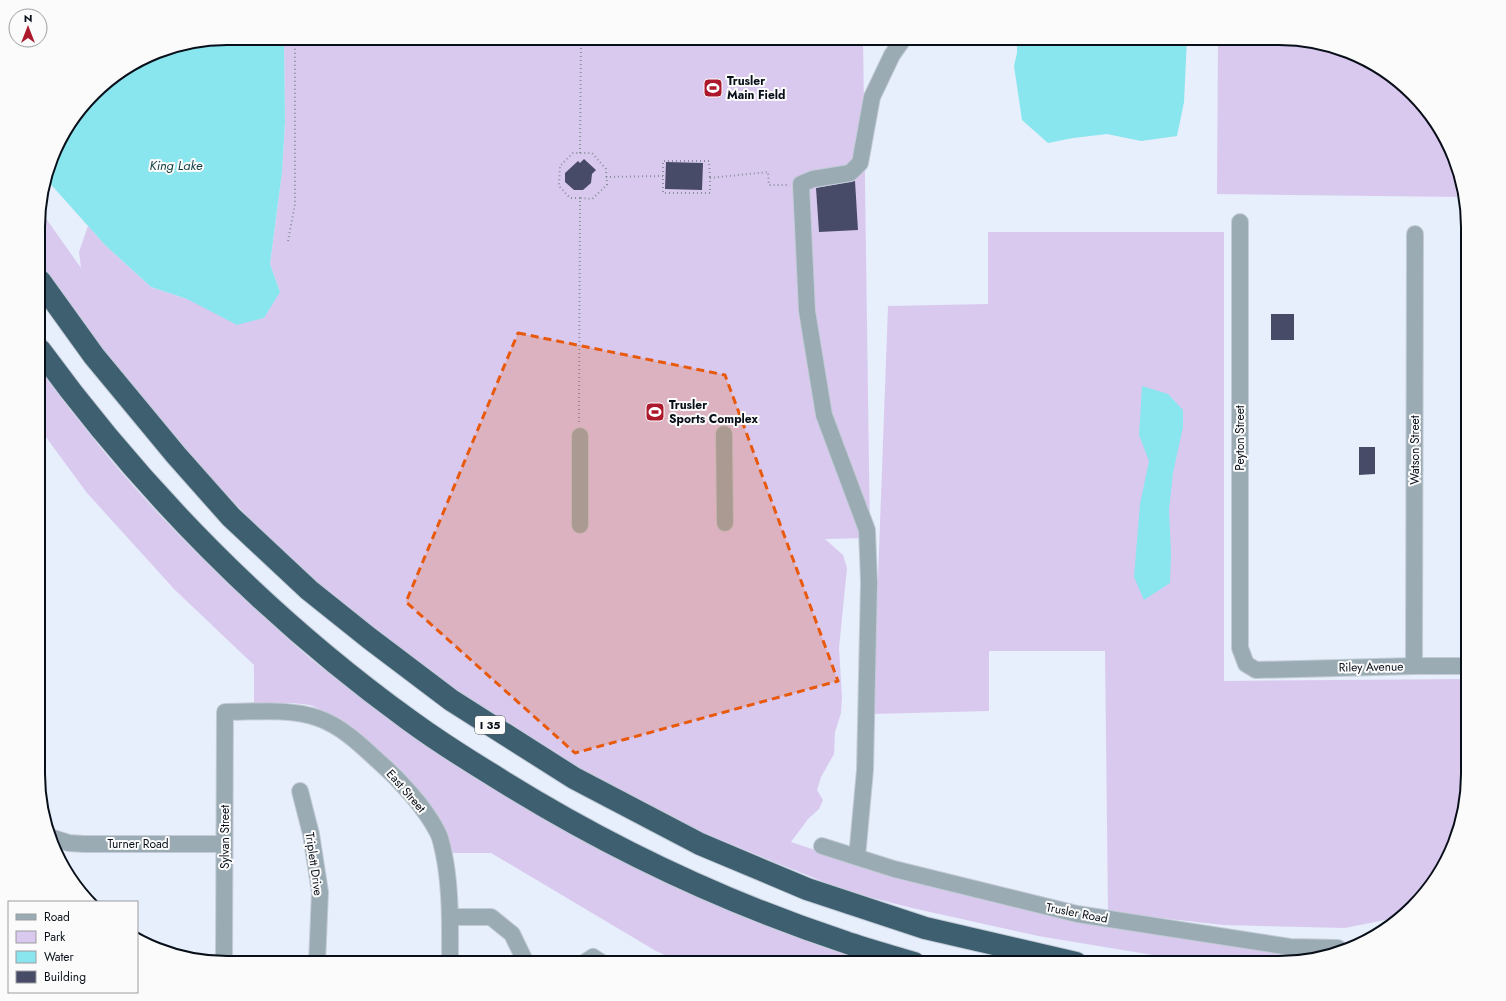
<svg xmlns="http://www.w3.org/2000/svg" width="1506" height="1001" viewBox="0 0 1506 1001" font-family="Jost,sans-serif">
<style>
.green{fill:#dac9ef}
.water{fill:#89e5ee}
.building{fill:#484b67}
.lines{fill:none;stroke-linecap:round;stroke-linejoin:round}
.minor-casing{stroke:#c2cbd7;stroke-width:18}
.highway-casing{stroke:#c2cbd7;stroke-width:24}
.path{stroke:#89919d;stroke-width:2;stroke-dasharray:1 3;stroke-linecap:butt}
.minor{stroke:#9babb3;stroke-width:16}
.highway{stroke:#3d5f6f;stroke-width:22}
.marked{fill:#e8590c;fill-opacity:0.2;stroke:#e8590c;stroke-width:3;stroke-dasharray:8 5;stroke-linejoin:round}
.labels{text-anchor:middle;stroke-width:4;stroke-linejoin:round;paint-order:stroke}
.shield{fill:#fbfbfb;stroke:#51565d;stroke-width:1}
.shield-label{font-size:11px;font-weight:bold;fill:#080f19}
.poi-label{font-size:12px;font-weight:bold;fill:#080f19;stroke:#fbfbfb;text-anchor:start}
.street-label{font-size:12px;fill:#080f19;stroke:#fbfbfb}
.water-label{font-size:13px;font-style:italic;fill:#123e42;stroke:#fbfbfb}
.rim{fill:none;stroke:#080f19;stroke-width:2}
</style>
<rect width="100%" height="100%" fill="#e6effb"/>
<g class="green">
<polygon points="284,38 863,38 870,538 825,539 843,555 847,568 839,648 842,697 841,713 835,732 834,754 821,777 817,790 823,800 819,809 808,819 791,842 878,871 965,895 1046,915 1124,928 1317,955 1291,963 1201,963 1038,936 912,908 869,897 829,884 693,829 571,765 439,680 326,591 278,549 232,500 196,463 123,379 40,265 40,210 81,268 79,252 88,226 105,245 151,287 187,299 280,292 270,264 282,172 285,122"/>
<polygon points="1218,38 1279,38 1339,48 1384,70 1443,133 1462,197 1217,194"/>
<polygon points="988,232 1224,232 1224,681 1468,679 1468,786 1458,834 1436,879 1395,918 1345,928 1223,925 1108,912 1105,651 989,651 989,711 873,714 888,306 988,304"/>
<path d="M40,369C54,389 69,408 84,427C138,496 200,559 264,617C285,636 305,655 327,672C473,788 639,881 814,944C834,951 854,956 874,963H682L656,951L491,853H450L394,768L344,722L331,714L310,705L293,703L254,704V665L175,590L87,493L40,429Z"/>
</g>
<g class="water">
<polygon points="227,38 284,38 285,122 282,172 270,264 280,292 264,318 237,325 187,299 151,287 105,245 47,180 58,143 102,85 155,52"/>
<polygon points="1017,38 1187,38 1184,102 1177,136 1141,141 1107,134 1073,138 1048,143 1022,120 1014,66 1017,53"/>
<polygon points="1142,386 1168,394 1183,410 1183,427 1173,473 1169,510 1171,553 1170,583 1144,600 1134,577 1140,504 1149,461 1139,435"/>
</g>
<g class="building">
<polygon points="584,159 596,170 592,174 591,183 583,190 574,190 565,182 565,173 578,161 580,163"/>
<polygon points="666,162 703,163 702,190 665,189"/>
<polygon points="855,181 858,230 819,232 816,188"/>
<rect x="1271" y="314" width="23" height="26"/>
<polygon points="1359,447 1375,447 1375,474 1359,475"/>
</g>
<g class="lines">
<g class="minor-casing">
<g id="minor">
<polyline points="1240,222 1240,648 1246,664 1256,670 1414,666 1468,666"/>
<polyline points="724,434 725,523"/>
<polyline points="580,436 580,525"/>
<polyline points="1414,666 1415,234"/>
<polyline points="300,791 311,834 320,892 317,963"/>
<polyline points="53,838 69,843 84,844 224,844"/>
<polyline points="822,846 894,869 1077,914 1290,947 1338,948"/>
<polyline points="857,857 865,770 869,582 867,530 824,415 807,311 801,184 813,179 850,173 860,163 872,97 892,55 904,38"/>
<polyline points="450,917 491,917 512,934 526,963"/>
<path d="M224,962L225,712C255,712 289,708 318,718C341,726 360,744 377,760C399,779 424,806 437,831C442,840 443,851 445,860C451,894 450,929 450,963"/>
<polyline points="584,963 593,957 602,963"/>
</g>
</g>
<g class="highway-casing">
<g id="highway">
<polyline points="40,281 94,356 176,455 231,517 309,590 369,638 451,700 574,778 700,844 807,889 925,928 1076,963"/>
<path d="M40,350C142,490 268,618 409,720C435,739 463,757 491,774C602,844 721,901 845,942C868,950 891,956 914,963"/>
</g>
</g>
<g class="path">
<polyline points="580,153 581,38"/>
<polyline points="663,176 663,161 709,161 710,178"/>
<polyline points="606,177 663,176 663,193 710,193 710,178 768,172 769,185 787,185"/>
<polyline points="288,241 295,204 295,38"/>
<polyline points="579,422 580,198 570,198 559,186 560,166 573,153 592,153 606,169 607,185 592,199 580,198"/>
</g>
<use href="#minor" class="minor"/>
<use href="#highway" class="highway"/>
</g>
<path class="marked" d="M518,333L725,375L838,681L575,753L406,602Z"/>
<defs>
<g id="stadium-square" transform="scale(1)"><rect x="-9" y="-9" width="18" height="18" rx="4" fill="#ad192c" stroke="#fbfbfb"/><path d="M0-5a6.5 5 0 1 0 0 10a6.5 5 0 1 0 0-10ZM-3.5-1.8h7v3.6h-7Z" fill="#fff"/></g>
</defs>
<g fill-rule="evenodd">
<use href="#stadium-square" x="713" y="88"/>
<use href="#stadium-square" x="655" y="412"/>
</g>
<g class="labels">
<rect class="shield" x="475" y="716" width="30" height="18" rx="3"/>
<g class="shield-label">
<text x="490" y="729">I 35</text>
</g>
<g class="poi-label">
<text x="727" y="85">Trusler<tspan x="727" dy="14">Main Field</tspan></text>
<text x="669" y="409">Trusler<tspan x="669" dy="14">Sports Complex</tspan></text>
</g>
<g class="street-label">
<text transform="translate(1240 438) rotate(-90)" y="4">Peyton Street</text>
<text transform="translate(1415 450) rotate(-90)" y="4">Watson Street</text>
<text transform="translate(1371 667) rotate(-1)" y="4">Riley Avenue</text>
<text transform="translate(406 791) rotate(49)" y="4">East Street</text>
<text transform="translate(225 837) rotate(-90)" y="4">Sylvan Street</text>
<text x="138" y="848">Turner Road</text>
<text transform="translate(314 864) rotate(82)" y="4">Triplett Drive</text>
<text transform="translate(1077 913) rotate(11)" y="4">Trusler Road</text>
</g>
<g class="water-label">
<text x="176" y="170">King Lake</text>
</g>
</g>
<path d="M0 0H1506V1001H0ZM227 45H1279A182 182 0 0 1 1461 227V774A182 182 0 0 1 1279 956H227A182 182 0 0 1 45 774V227A182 182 0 0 1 227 45Z" fill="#fbfbfb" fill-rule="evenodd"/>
<path class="rim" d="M227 45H1279A182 182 0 0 1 1461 227V774A182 182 0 0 1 1279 956H227A182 182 0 0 1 45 774V227A182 182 0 0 1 227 45Z"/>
<rect x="8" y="901" width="130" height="92" fill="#fbfbfb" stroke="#9a9da1"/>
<rect x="16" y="914" width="20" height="6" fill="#9babb3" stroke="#9a9da1"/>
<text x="44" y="921" font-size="12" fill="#080f19">Road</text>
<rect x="16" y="931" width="20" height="12" fill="#dac9ef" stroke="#9a9da1"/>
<text x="44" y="941" font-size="12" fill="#080f19">Park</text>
<rect x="16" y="951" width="20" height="12" fill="#89e5ee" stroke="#9a9da1"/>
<text x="44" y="961" font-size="12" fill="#080f19">Water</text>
<rect x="16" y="971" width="20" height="12" fill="#484b67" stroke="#9a9da1"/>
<text x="44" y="981" font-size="12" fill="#080f19">Building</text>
<g transform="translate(28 28)"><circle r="19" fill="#fbfbfb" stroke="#9a9da1"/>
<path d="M0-3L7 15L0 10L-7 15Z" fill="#ad192c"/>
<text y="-6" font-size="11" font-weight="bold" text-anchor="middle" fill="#080f19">N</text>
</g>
</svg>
